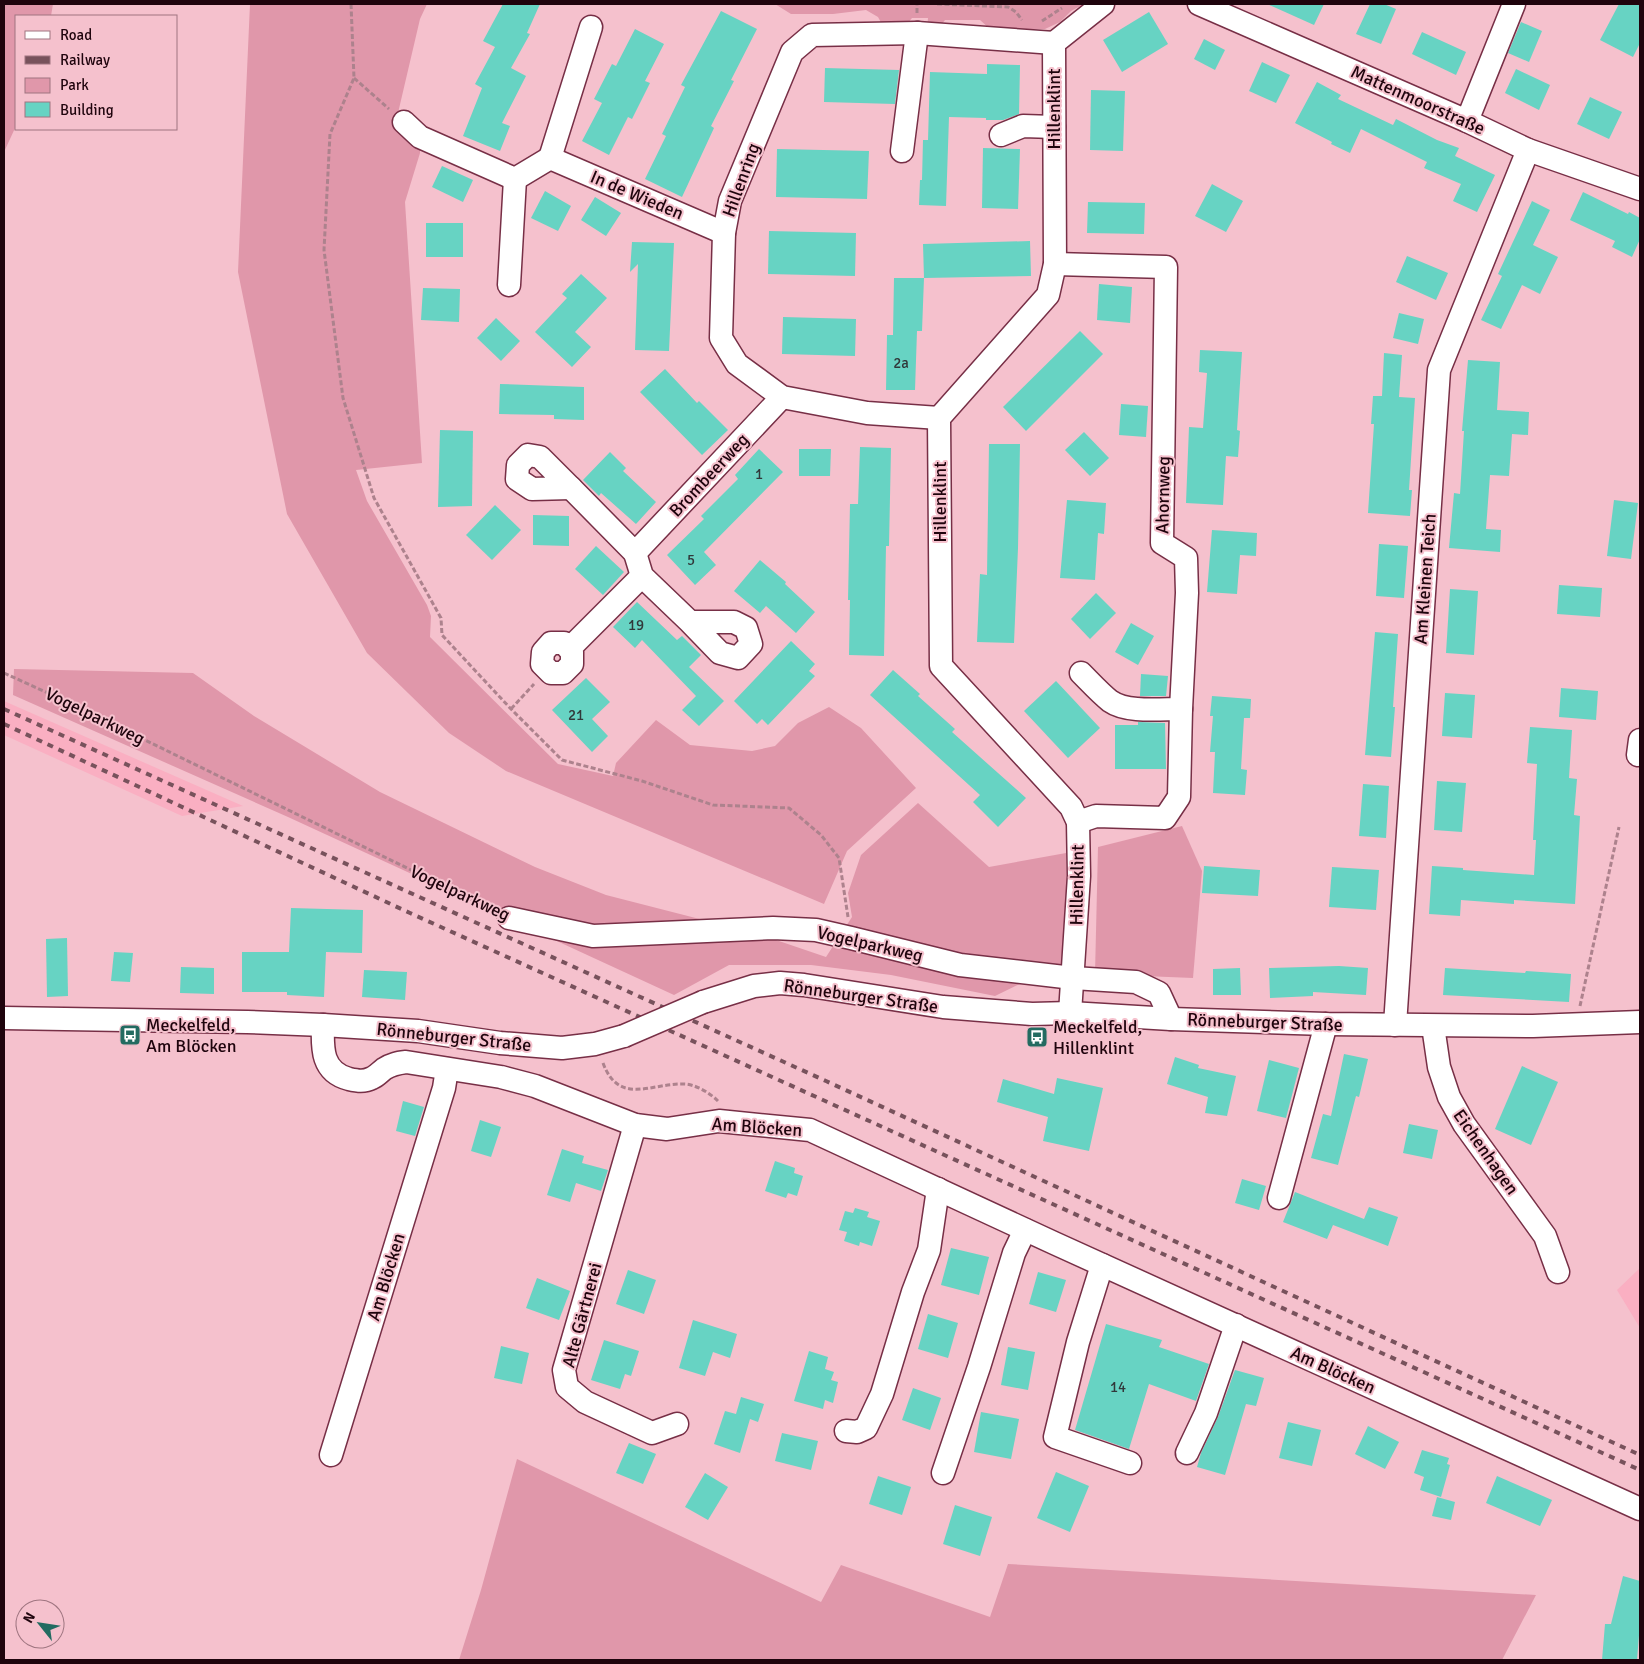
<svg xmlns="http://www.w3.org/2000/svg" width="1644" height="1664" viewBox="0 0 1644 1664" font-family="Signika,sans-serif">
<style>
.built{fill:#faafc2}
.green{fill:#e097aa}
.building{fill:#67d3c3}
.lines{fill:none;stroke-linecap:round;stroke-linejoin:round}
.minor-casing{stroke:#772f46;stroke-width:25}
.path{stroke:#ad828d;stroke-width:3;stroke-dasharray:5 2.5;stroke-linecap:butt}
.minor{stroke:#fff;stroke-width:22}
.rail{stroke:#78525c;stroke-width:4;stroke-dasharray:6 6;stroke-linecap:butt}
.minor-bridge-casing{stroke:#772f46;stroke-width:25;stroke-linecap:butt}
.minor-bridge{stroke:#fff;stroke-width:22}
.labels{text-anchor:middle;stroke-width:4;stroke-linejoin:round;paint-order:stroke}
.number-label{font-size:15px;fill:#31383a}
.street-label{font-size:18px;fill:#1f040d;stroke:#f5c1cd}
.poi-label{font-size:18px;fill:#1f040d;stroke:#f5c1cd;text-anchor:start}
</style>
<rect width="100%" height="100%" fill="#f5c1cd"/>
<g class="built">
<polygon points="4,701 243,806 182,816 4,735"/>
<polygon points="1640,1268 1640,1328 1617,1290"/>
</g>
<g class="green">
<polygon points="4,4 53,4 51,16 16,16 16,126 4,152"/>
<polygon points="250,4 427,4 420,19 398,113 420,137 420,153 405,202 422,463 356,470 367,501 427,605 431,616 430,637 558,764 613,776 616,763 656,720 690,745 752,751 775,746 798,723 829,707 861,728 916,788 847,851 824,904 506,771 449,733 367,653 287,514 238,272"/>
<polygon points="775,4 1084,4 1071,11 1060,22 1045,29 990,29 980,20 945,20 937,30 927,29 928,18 912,18 902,30 884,28 878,17 866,10 833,14 791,14"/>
<polygon points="14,669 193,673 254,716 380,792 535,867 606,895 758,934 826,957 852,917 848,893 861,855 918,803 989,867 1066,853 1069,960 995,996 891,975 811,965 729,965 674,995 288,817 13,695"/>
<polygon points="1182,826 1202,871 1193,978 1095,974 1098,847"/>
<polygon points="517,1459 821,1602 841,1565 990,1617 1008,1564 1536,1595 1502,1660 459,1660 481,1590"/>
</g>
<g class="building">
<polygon points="503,4 540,4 527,33 530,34 511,68 526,76 502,123 510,126 500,151 463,136 482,88 475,84 495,47 483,41"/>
<polygon points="1267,4 1324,4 1314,25"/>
<polygon points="1370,4 1384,4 1396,9 1381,44 1356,34"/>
<polygon points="1619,4 1640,4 1640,43 1633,57 1600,40"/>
<polygon points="721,11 757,29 731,80 734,81 711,126 714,128 682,197 645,179 666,136 662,134 685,87 681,85"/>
<polygon points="1149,12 1168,44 1122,72 1103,40"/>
<polygon points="1521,22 1542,31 1529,62 1508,53"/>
<polygon points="635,29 664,44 645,81 650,83 632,119 628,117 609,155 582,141 602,103 594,99 612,64 616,66"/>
<polygon points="1422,32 1466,52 1456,75 1412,54"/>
<polygon points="1204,39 1225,50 1215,70 1194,59"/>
<polygon points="1262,62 1290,75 1276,103 1249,91"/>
<polygon points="987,64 1020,65 1019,114 1003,120 986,120 986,118 949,117 946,206 919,205 920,180 922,180 923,140 928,140 930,72 987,74"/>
<polygon points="825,68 899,70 895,104 824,102"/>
<polygon points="1516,69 1550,85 1539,110 1505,93"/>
<polygon points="1317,82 1341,95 1338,99 1393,125 1396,119 1437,140 1459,148 1455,156 1495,175 1477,212 1453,201 1461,184 1424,168 1427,162 1361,129 1350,153 1331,144 1332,142 1295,123"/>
<polygon points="1091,90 1125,91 1123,151 1090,150"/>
<polygon points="1590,97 1622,112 1609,139 1577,124"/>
<polygon points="983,148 1020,149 1018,209 982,208"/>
<polygon points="777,149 869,151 867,199 776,197"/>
<polygon points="442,166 473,180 463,202 432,187"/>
<polygon points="1212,184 1243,201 1226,232 1195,216"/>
<polygon points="545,191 571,206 558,231 531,218"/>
<polygon points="1583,192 1628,214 1629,212 1640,218 1640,239 1632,257 1612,247 1615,241 1570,220"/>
<polygon points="595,197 621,213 606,236 581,220"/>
<polygon points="1532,201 1550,210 1533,245 1558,257 1540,294 1522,285 1501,329 1481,320 1502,276 1498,274"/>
<polygon points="1088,202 1145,203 1144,234 1087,233"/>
<rect x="426" y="223" width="37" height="34"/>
<polygon points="769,231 856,233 855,276 768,274"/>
<polygon points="1030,241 1031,276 924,278 923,244"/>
<polygon points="632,242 674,243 669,351 635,350 638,264 630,272"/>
<polygon points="1407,256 1448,273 1436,300 1396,282"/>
<polygon points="581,274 607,298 575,332 591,347 572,367 535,332 567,298 562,294"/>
<polygon points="894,278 924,278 922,331 917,331 915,390 886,390 887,335 893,335"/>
<polygon points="1099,284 1132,287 1130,323 1097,320"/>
<polygon points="423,288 460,289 459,322 421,320"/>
<polygon points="1399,313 1424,319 1418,344 1393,338"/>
<polygon points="783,317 856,319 855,356 782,354"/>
<polygon points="496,318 520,341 501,361 477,338"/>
<polygon points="1080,331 1103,354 1026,431 1003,407"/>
<polygon points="1200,350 1242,352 1237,430 1240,431 1238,457 1226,456 1223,505 1186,503 1189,427 1203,428 1207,373 1199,372"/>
<polygon points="1384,353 1402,355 1399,397 1415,398 1409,490 1412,490 1410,516 1368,513 1374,424 1371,424 1373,396 1382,396"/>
<polygon points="1468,360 1500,362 1497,410 1529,412 1528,435 1512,434 1509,476 1490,475 1486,529 1501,530 1500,552 1449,548 1454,493 1460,494 1464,431 1462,431"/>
<polygon points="665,369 697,403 699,401 728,430 702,455 640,392"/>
<polygon points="500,384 584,387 584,420 554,419 554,415 499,414"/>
<polygon points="1121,404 1148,406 1146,437 1119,435"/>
<polygon points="440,430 473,431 472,506 438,507"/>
<polygon points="1084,432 1109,458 1090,476 1065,450"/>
<polygon points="989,444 1020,444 1018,548 1014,643 977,642 980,574 987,575"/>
<polygon points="860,447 891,448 889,546 886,546 884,656 849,655 850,600 848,600 850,504 858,504"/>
<polygon points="759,449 783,472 704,552 716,565 695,585 667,555 704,519 701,516 738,479 735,475"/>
<polygon points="799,449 831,449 830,476 799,476"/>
<polygon points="610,452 626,468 623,471 656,502 636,524 601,493 599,496 583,480"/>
<polygon points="1067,500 1106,503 1104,534 1098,533 1095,580 1060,578"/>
<polygon points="1614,500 1638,503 1631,559 1607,556"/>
<polygon points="495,505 521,530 492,560 466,535"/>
<polygon points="533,515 569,516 569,546 533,545"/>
<polygon points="1212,530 1257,533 1256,556 1240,555 1237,594 1207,592"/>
<polygon points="1379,544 1408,546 1404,598 1376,596"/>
<polygon points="596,546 624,572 603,595 575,569"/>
<polygon points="760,560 786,582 785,584 815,612 796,633 766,606 760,613 734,591"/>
<polygon points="1559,585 1602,588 1600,617 1557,614"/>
<polygon points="1450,589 1478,591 1474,655 1446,653"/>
<polygon points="1096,593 1116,613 1090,639 1071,619"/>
<polygon points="637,602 677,640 682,636 701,655 689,667 724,701 699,726 682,710 696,696 642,640 635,648 613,627"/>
<polygon points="1131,623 1154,636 1138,665 1115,652"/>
<polygon points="1375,632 1398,634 1393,707 1395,707 1391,757 1365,755"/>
<polygon points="791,641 815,664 809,671 815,676 768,725 762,719 757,724 734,701"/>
<polygon points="893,670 920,694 918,696 955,729 952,732 1026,798 998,827 973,802 980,795 870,695"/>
<polygon points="1141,674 1168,676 1166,696 1140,696"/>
<polygon points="586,678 610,702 592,719 608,736 592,752 552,710"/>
<polygon points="1056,681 1100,728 1068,758 1024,711"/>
<polygon points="1561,688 1598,691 1596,720 1559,717"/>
<polygon points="1445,693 1475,695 1472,738 1442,736"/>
<polygon points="1212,696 1251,699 1250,718 1244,718 1241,769 1247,770 1245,795 1213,793 1215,752 1210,752 1213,716 1210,716"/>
<polygon points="1138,722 1165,723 1166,769 1115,769 1115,725 1138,725"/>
<polygon points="1530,727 1572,730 1569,778 1577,779 1574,815 1580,816 1575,904 1514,900 1514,904 1461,900 1460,916 1429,914 1432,866 1463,868 1463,870 1534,875 1536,840 1533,840 1537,764 1527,763"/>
<polygon points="1437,781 1466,783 1462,832 1434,830"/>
<polygon points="1363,784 1389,786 1386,838 1359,836"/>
<polygon points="1204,866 1260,870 1258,896 1202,893"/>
<polygon points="1332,867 1379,870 1376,910 1329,907"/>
<polygon points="291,908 363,910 362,953 326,952 324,997 287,995 287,992 242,992 242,952 289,952"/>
<polygon points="67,938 68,996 47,997 46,939"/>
<polygon points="114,952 133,953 130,982 111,981"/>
<polygon points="1339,966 1368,968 1366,995 1313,992 1313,996 1270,998 1269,968"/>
<polygon points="181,967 214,968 214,994 180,993"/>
<polygon points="1240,968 1241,995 1213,995 1213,969"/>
<polygon points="1445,968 1525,973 1526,971 1571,974 1569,1002 1443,995"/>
<polygon points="364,970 407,972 405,1000 362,997"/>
<polygon points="1344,1054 1368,1059 1359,1097 1356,1096 1338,1165 1311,1158 1323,1114 1331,1116"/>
<polygon points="1175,1057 1199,1065 1198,1068 1236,1076 1227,1116 1205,1113 1208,1097 1167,1084"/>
<polygon points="1269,1060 1299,1068 1286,1118 1257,1111"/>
<polygon points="1522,1066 1558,1082 1531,1145 1495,1129"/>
<polygon points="1057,1078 1103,1088 1089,1151 1043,1141 1048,1117 997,1102 1003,1079 1054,1094"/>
<polygon points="403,1101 424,1107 415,1136 396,1131"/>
<polygon points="480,1120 501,1127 491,1157 471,1151"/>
<polygon points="1409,1124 1438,1130 1432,1159 1403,1153"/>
<polygon points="562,1149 584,1156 582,1163 608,1170 601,1191 576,1183 570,1202 547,1195"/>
<polygon points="775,1161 795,1168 794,1173 803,1176 797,1196 788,1193 786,1198 765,1191"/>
<polygon points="1242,1179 1266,1186 1259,1210 1235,1203"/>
<polygon points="1295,1192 1364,1219 1369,1207 1398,1217 1388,1246 1333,1225 1327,1239 1283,1222"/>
<polygon points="855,1208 869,1212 867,1217 880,1221 872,1246 860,1242 859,1246 844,1241 847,1232 839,1230 845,1211 853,1213"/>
<polygon points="951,1248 989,1257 979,1295 941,1285"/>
<polygon points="628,1270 656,1280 644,1314 616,1304"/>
<polygon points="1038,1272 1066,1280 1056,1312 1029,1304"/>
<polygon points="537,1278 570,1291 559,1320 526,1308"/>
<polygon points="928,1314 958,1323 948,1358 918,1349"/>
<polygon points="693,1320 737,1334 730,1358 713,1352 705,1376 679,1368"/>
<polygon points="1106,1324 1162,1340 1159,1347 1209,1364 1196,1401 1149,1384 1129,1449 1075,1430"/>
<polygon points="604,1340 639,1351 631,1376 625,1374 620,1389 591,1380"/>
<polygon points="501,1346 529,1353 522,1384 494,1378"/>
<polygon points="1008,1347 1035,1352 1028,1390 1001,1385"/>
<polygon points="809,1351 828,1357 825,1369 834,1372 831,1380 838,1382 833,1403 825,1400 823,1409 794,1401"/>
<polygon points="1235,1370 1264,1378 1256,1406 1246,1404 1225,1475 1197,1467 1201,1453 1218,1417"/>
<polygon points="913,1388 941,1398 930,1430 902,1420"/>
<polygon points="741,1397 764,1404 758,1422 750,1419 740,1453 714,1444 725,1411 736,1414"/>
<polygon points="981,1412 1019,1419 1011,1459 974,1452"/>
<polygon points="1288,1422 1321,1430 1312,1466 1279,1458"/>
<polygon points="1368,1426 1399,1442 1385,1469 1355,1454"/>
<polygon points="782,1433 818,1441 811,1470 775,1461"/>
<polygon points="629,1443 656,1454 643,1484 616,1473"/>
<polygon points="1422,1450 1449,1458 1447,1464 1450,1465 1441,1497 1420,1490 1424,1477 1414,1473"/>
<polygon points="1056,1472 1089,1486 1070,1532 1037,1518"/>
<polygon points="705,1473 728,1487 708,1520 685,1507"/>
<polygon points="878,1476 911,1487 902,1515 869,1504"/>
<polygon points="1497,1476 1552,1500 1540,1526 1486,1503"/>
<polygon points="1437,1497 1455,1502 1451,1520 1432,1516"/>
<polygon points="955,1505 992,1517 980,1556 943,1544"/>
<polygon points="1623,1576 1640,1581 1640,1623 1637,1660 1617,1659 1617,1660 1602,1660 1605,1624 1611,1624"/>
</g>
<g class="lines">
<g class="minor-casing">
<g id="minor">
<polyline points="1199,4 1467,121 1528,150 1640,189"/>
<polyline points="1467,121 1514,4"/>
<polyline points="404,122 420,137 515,179 550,158 724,233"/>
<polyline points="1001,135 1023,126 1054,127"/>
<polyline points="902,151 917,33"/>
<polyline points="550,158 591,27"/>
<polyline points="1055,264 1166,267 1162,543 1186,558 1187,593 1181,709 1179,797 1165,818 1096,816 1078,822"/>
<polyline points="509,285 515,179"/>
<polyline points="939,418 867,413 782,397 737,364 721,338 724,233 730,201 792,52 812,35 917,33 1054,43"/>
<polygon points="528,455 540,457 571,488 532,489 517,479 518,465"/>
<polyline points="571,488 635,553 782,397"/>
<polyline points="635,553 642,576 690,622 734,622 746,628 751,644 738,658 720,653 690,622"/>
<polyline points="569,649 564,643 551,643 543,652 542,664 551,673 563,673 572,664 572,652 569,649 642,576"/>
<path d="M1081,673C1090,682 1100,693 1110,701C1127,713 1160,709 1181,709"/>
<polyline points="1638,755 1640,740"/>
<polyline points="509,918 593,936 773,928 816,930 851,938 960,965 1073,978 1136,982 1159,993 1171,1019"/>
<polyline points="703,1002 754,986 780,983 804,985 943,1007 1032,1014 1070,1013 1171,1019 1326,1024 1533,1026 1640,1022"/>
<polyline points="1070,1013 1079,876 1078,822 1071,807 941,666 939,418 1048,295 1055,264 1054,43 1103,4"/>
<polyline points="4,1018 247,1022 323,1025 418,1031 500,1043 562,1048 595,1044 624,1036"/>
<path d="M323,1025C322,1049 322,1072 349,1079C358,1081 364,1082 372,1078C377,1076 380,1072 384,1069C391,1064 398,1063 406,1062L501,1077L535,1086L635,1125L667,1129L719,1121L810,1130L1054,1243L1640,1509"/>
<polyline points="1395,1025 1439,370 1528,150"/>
<polyline points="1433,1026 1439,1067 1449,1097 1464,1124 1545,1236 1558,1272"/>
<polyline points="635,1125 564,1370 567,1387 585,1402 652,1433 677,1424"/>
<polyline points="1279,1198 1326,1024"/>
<polyline points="1102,1265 1078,1342 1055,1437 1130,1463"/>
<polyline points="846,1431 857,1432 866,1428 882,1394 913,1292 929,1250 938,1189"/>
<polyline points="1187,1453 1206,1413 1236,1325"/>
<polyline points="331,1455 444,1088 447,1069"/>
<polyline points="943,1473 979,1367 1014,1253 1025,1230"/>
</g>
</g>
<g class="path">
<polyline points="351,4 354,78 330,134 324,250 343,398 374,498 441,618 442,635 511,709 562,760 642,781 713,805 789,808 821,835 839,858 848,917"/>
<polyline points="937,4 1008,7 1016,12 1022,20"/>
<polyline points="917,13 917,4"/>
<polyline points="1042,21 1062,8"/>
<polyline points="354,78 389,109"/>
<polyline points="4,673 61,699 491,909"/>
<polyline points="511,709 534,684"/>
<polyline points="1580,1006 1619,827"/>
<path d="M603,1063C619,1106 651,1083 684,1084C695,1084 710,1093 718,1101"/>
</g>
<use href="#minor" class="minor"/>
<g class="rail">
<polyline points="4,709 826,1081 1640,1455"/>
<polyline points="4,724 410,913 1640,1470"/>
</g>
<g class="minor-bridge-casing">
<polyline id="minor-bridge" points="624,1036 703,1002"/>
</g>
<use href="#minor-bridge" class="minor-bridge"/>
</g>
<defs>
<g id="bus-square" transform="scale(1.125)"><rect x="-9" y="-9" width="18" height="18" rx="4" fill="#236b61" stroke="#f5c1cd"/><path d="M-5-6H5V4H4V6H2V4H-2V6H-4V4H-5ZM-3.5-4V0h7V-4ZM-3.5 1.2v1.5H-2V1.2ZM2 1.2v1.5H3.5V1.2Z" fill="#fff"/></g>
</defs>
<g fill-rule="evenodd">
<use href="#bus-square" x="130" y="1035"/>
<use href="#bus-square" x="1037" y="1037"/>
</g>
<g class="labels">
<g class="number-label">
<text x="901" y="368">2a</text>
<text x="759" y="479">1</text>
<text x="691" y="565">5</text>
<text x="636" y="630">19</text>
<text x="576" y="720">21</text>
<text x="1118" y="1392">14</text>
</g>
<g class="street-label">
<text transform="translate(1418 100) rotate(24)" y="6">Mattenmoorstraße</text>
<text transform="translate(1054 109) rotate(-90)" y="6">Hillenklint</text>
<text transform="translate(741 180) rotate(-70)" y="6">Hillenring</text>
<text transform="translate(637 195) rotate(23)" y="6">In de Wieden</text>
<text transform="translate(709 475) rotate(-47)" y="6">Brombeerweg</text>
<text transform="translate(1163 495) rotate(-89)" y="6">Ahornweg</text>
<text transform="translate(940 502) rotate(-90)" y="6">Hillenklint</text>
<text transform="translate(1425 579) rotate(-86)" y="6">Am Kleinen Teich</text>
<text transform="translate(95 716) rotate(26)" y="6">Vogelparkweg</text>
<text transform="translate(1077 885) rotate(-89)" y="6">Hillenklint</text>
<text transform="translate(460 893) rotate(25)" y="6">Vogelparkweg</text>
<text transform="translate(870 944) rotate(13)" y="6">Vogelparkweg</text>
<text transform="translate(861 996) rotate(8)" y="6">Rönneburger Straße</text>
<text transform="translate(1265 1022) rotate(2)" y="6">Rönneburger Straße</text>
<text transform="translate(454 1037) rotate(6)" y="6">Rönneburger Straße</text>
<text transform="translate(757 1127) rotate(4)" y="6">Am Blöcken</text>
<text transform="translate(1486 1152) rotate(55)" y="6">Eichenhagen</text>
<text transform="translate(386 1277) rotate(-73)" y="6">Am Blöcken</text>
<text transform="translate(582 1315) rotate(-75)" y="6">Alte Gärtnerei</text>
<text transform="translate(1333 1370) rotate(24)" y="6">Am Blöcken</text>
</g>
<g class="poi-label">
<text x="146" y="1031">Meckelfeld,<tspan x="146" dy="21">Am Blöcken</tspan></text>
<text x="1053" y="1033">Meckelfeld,<tspan x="1053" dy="21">Hillenklint</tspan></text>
</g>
</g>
<rect width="1644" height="1664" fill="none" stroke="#1f040d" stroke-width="10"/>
<rect x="15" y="15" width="162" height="115" fill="#f5c1cd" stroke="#9f7580"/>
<rect x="25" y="31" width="25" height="8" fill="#ffffff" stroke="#9f7580"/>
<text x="60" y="40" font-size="15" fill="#1f040d">Road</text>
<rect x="25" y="56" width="25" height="8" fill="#78525c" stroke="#9f7580"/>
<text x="60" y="65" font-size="15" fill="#1f040d">Railway</text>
<rect x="25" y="78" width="25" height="15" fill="#e097aa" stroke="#9f7580"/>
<text x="60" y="90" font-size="15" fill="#1f040d">Park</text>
<rect x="25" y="102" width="25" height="15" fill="#67d3c3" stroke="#9f7580"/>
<text x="60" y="115" font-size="15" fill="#1f040d">Building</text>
<g transform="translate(40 1624) rotate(300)"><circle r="24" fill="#f5c1cd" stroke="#9f7580"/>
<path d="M0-4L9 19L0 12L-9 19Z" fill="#236b61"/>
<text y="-8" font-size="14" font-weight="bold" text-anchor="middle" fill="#1f040d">N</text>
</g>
</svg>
